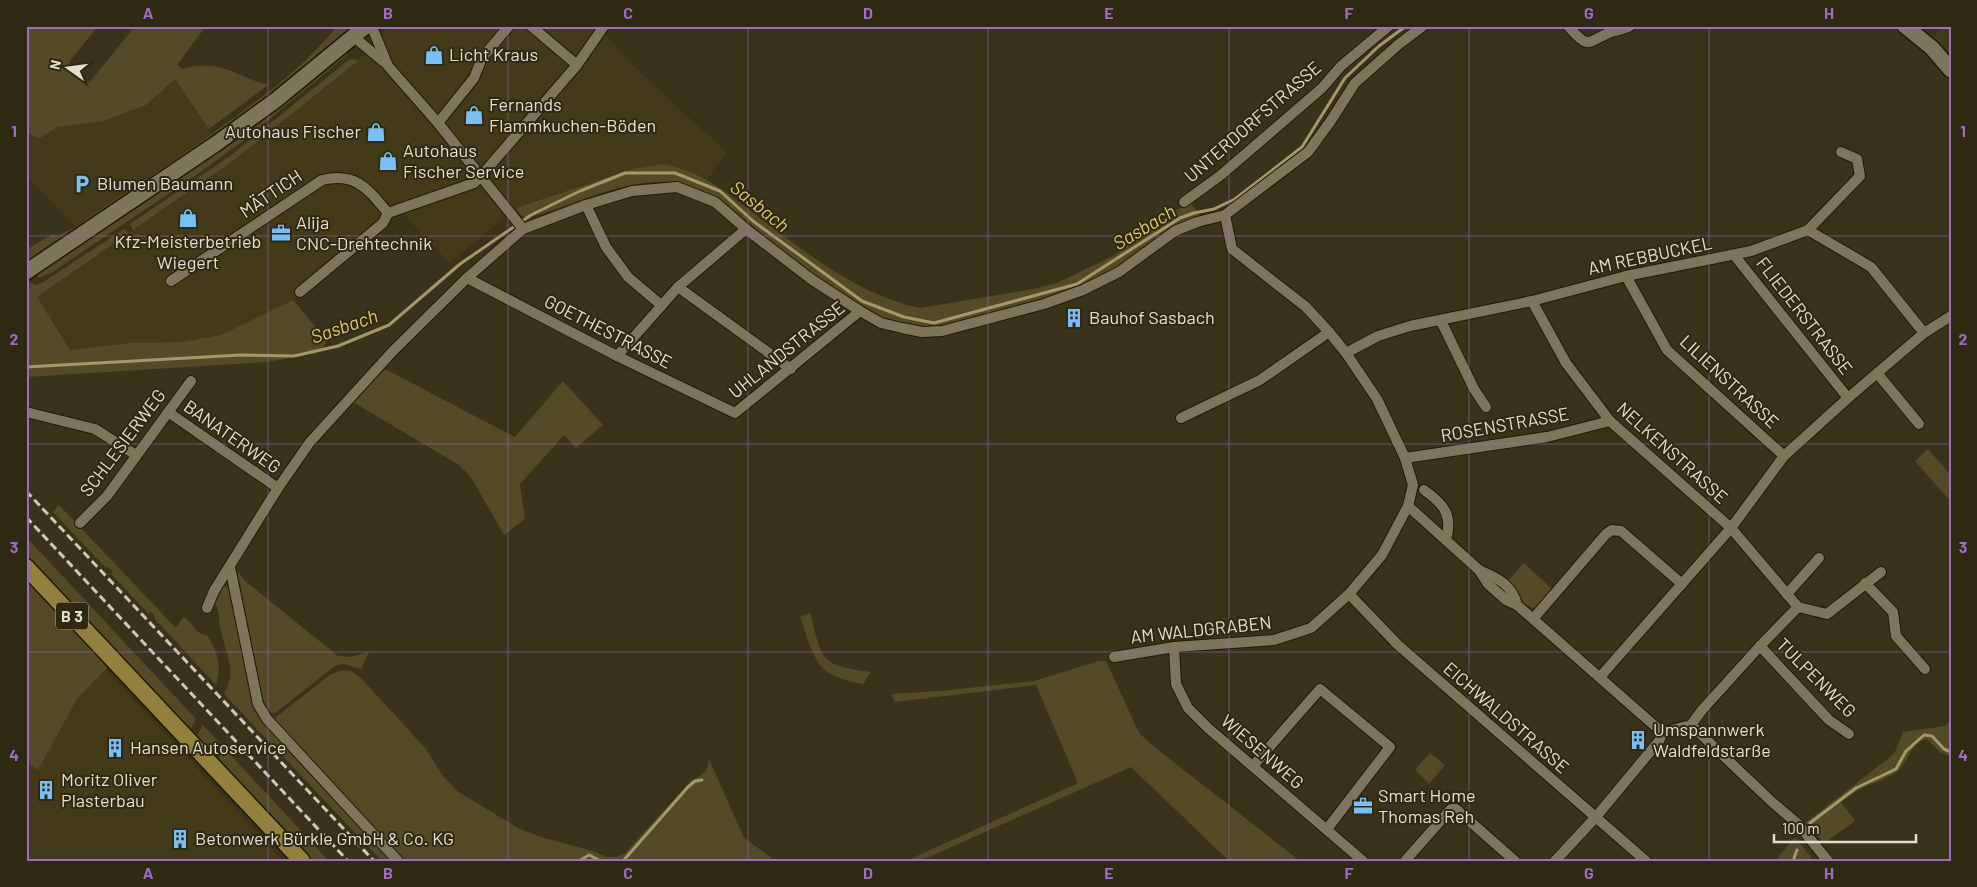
<svg xmlns="http://www.w3.org/2000/svg" width="1977" height="887" viewBox="0 0 1977 887" font-family="Barlow,sans-serif">
<style>
.built{fill:#433a1a}
.green{fill:#544a28}
.lines{fill:none;stroke-linecap:round;stroke-linejoin:round}
.stream{stroke:#a49769;stroke-width:3}
.street-casing{stroke:#211a04;stroke-width:12}
.secondary-casing{stroke:#211a04;stroke-width:18}
.primary-casing{stroke:#211a04;stroke-width:19}
.street{stroke:#7e765c;stroke-width:10}
.secondary{stroke:#7e765c;stroke-width:15}
.primary{stroke:#92803d;stroke-width:16}
.rail{stroke:#cdc9ba;stroke-width:3;stroke-dasharray:8 4;stroke-linecap:butt}
.grid{fill:none;stroke:#9f6bc5;stroke-width:1;stroke-opacity:0.55}
.labels{text-anchor:middle;stroke-width:4;stroke-linejoin:round;paint-order:stroke}
.shield{fill:#302911;stroke:#ada897;stroke-width:1}
.shield-label{font-size:16px;font-weight:bold;fill:#e3dfd1}
.poi-label{font-size:18px;fill:#e3dfd1;stroke:#302911;text-anchor:start}
.street-label{font-size:18px;fill:#e3dfd1;stroke:#302911}
.water-label{font-size:19px;font-style:italic;fill:#dec56e;stroke:#302911}
.neatline{fill:none;stroke:#9f6bc5;stroke-width:2}
.grid-label{font-size:16px;text-anchor:middle;font-weight:bold;fill:#9f6bc5}
</style>
<rect width="100%" height="100%" fill="#3a331b"/>
<g class="built">
<polygon points="389,26 608,26 604,34 636,68 727,153 707,179 679,167 516,208 450,263 401,212 293,300 221,335 182,342 129,343 70,350 37,297 236,159 359,60"/>
<polygon points="1943,26 1951,26 1951,70 1929,43"/>
<polygon points="175,79 212,133 75,227 26,175 26,133 40,138 57,127 104,121 146,105"/>
<polygon points="106,670 283,861 26,861 26,762 38,769 77,699"/>
</g>
<g class="green">
<path d="M26,26H98L69,62L89,83L135,26H206L177,65L182,69C221,58 234,76 268,85L209,129L175,79L146,105L104,121L57,127L40,138L26,133Z"/>
<path d="M337,26H348L349,29L271,97L29,264L26,261V250L53,234L57,236L75,227C128,190 183,155 235,117C274,88 307,64 337,26Z"/>
<polygon points="346,51 348,52 347,55 243,141 192,178 51,273 39,278 35,272"/>
<polygon points="352,59 359,60 236,159 133,230 130,224 230,156 346,62"/>
<path d="M662,164C700,170 723,190 752,212C801,249 860,297 921,308L1033,289L1057,283L1115,255L1161,220L1176,210L1191,204L1200,216C1193,219 1185,221 1178,224C1155,236 1137,257 1114,270C1075,292 1033,304 990,316C970,321 949,329 927,329C873,328 795,261 754,227C734,211 698,184 672,182C621,179 575,205 527,218L521,215L516,208L633,169Z"/>
<polygon points="124,229 129,233 37,297 70,350 129,343 182,342 221,335 293,300 327,341 321,352 267,362 26,377 26,286 30,283 37,285 45,281"/>
<polygon points="385,369 515,437 563,381 603,425 576,448 564,435 520,484 525,519 504,535 471,477 459,465 353,402"/>
<polygon points="1928,449 1951,475 1951,502 1915,461"/>
<path d="M59,505L176,628L183,617C195,623 190,631 208,636C218,654 222,665 216,685L154,618L155,617L151,612L149,614L111,574L113,571L108,567L106,568L53,512Z"/>
<polygon points="26,537 196,719 191,729 174,714 26,557"/>
<polygon points="1524,563 1552,589 1535,609 1525,604 1508,581"/>
<polygon points="237,570 245,581 338,656 351,657 369,652 361,669 344,664 335,666 275,713 271,713 264,702 261,690"/>
<polygon points="26,575 111,664 77,699 38,770 26,762"/>
<path d="M226,586L230,590L258,715L283,745L392,861H382L224,694C238,669 225,655 221,630C218,619 221,615 215,604L223,587Z"/>
<path d="M810,613C823,661 819,665 871,672L863,684C852,682 839,679 829,673C812,662 807,635 800,617Z"/>
<polygon points="1099,661 1106,661 1139,733 1152,745 1300,861 1229,861 1131,767 920,861 906,861 1078,783 1036,685 895,702 891,694 940,691 1034,681"/>
<path d="M342,670L351,671L360,677L426,749L443,776L457,791L518,828L541,837L592,851L607,857H617L625,853L691,781C704,774 706,774 709,759L744,838L776,861H402L271,721L331,674Z"/>
<path d="M1951,720V757L1940,752L1927,739C1912,741 1908,761 1899,770C1887,780 1873,782 1861,789C1854,792 1848,797 1841,802L1855,821L1824,843L1805,823L1894,754L1903,732L1945,726Z"/>
<polygon points="203,725 329,861 310,861 197,735"/>
<polygon points="1430,753 1445,765 1429,784 1415,770"/>
<polygon points="1795,837 1814,861 1775,861"/>
</g>
<g class="lines">
<g class="stream">
<polyline points="26,367 241,355 294,356 338,346 389,325 460,264 531,215 580,191 625,173 675,173 720,191 753,221 862,301 904,317 934,323 1077,284 1180,218 1194,213 1214,209 1235,199 1302,147 1345,78 1379,46 1406,26"/>
<polyline points="1810,823 1856,788 1896,769 1906,751 1924,735 1932,736 1944,749 1951,752"/>
<polyline points="579,861 589,855 601,861"/>
<polyline points="623,861 688,787 695,781 702,780"/>
<polyline points="1793,861 1797,850"/>
</g>
<g class="street-casing">
<g id="street">
<polyline points="370,26 374,32 388,66 438,123 523,229"/>
<polyline points="531,26 577,65"/>
<path d="M1568,26C1590,51 1586,42 1611,32C1618,30 1624,29 1630,26"/>
<polyline points="354,37 384,62"/>
<polyline points="438,123 474,78 482,58 509,26"/>
<polyline points="1184,202 1221,175 1322,88 1341,66 1389,26"/>
<polyline points="586,205 606,247 628,277 661,305"/>
<polyline points="388,213 474,183 481,176 577,65 604,26"/>
<polyline points="1808,230 1860,176 1857,159 1841,152"/>
<polyline points="1734,255 1848,398"/>
<polyline points="1626,276 1667,350 1784,456"/>
<polyline points="467,278 617,356 735,413 860,311"/>
<path d="M171,281L322,180C356,172 368,189 388,213L383,223L300,292"/>
<polyline points="678,287 791,369"/>
<polyline points="1532,301 1566,363 1610,421 1731,528 1798,607 1760,646 1702,710 1691,725"/>
<polyline points="1441,321 1474,389 1486,407"/>
<polyline points="1346,353 1378,336 1410,326 1532,301 1626,276 1751,251 1808,230 1871,267 1924,333"/>
<polyline points="617,356 678,287 746,229"/>
<polyline points="1877,373 1919,424"/>
<polyline points="26,412 95,429 136,455"/>
<polyline points="168,412 278,488"/>
<polyline points="1181,418 1260,380 1329,332"/>
<polyline points="1405,458 1547,437 1610,421"/>
<path d="M1424,490C1444,504 1453,515 1446,540"/>
<polyline points="1408,506 1479,570 1488,584 1506,600 1517,605 1656,727 1663,732 1691,725"/>
<polyline points="80,523 107,496 191,381"/>
<polyline points="230,567 258,704 267,719 398,861"/>
<path d="M1479,570C1497,578 1512,584 1517,605"/>
<polyline points="1865,583 1893,612 1896,636 1925,669"/>
<polyline points="1349,594 1398,645 1646,861"/>
<polyline points="1787,594 1819,558"/>
<polyline points="1798,607 1827,614 1881,572"/>
<polyline points="207,608 214,591 278,488 310,442 393,351 467,278 523,229 586,205 632,191 677,187 715,202 746,229 811,279 860,311 881,323 902,328 922,332 942,331 1044,304 1083,290 1119,272 1175,231 1197,222 1225,215 1308,152 1330,122 1355,83 1399,44 1423,26"/>
<polyline points="1533,619 1606,534 1612,530 1621,531 1682,584"/>
<polyline points="1760,646 1829,720 1849,734"/>
<polyline points="1174,647 1176,684 1188,708 1208,728 1363,861"/>
<polyline points="1114,657 1174,647 1274,640 1311,628 1349,594 1382,555 1408,506 1413,485 1405,458 1377,399 1346,353 1329,332 1306,307 1232,249 1225,215"/>
<polyline points="1600,677 1731,528 1784,456 1848,398 1924,333 1951,316"/>
<polyline points="1691,725 1772,802 1798,824 1828,861"/>
<polyline points="1253,766 1320,689 1390,747 1327,829"/>
<polyline points="1405,861 1451,809 1456,809 1515,861"/>
<polyline points="1555,861 1595,818 1659,741 1663,732"/>
</g>
</g>
<g class="secondary-casing">
<g id="secondary">
<polyline points="1905,26 1932,48 1951,70"/>
<polyline points="26,272 217,143 276,100 366,26"/>
</g>
</g>
<g class="primary-casing">
<polyline id="primary" points="26,567 302,861"/>
</g>
<use href="#street" class="street"/>
<use href="#secondary" class="secondary"/>
<use href="#primary" class="primary"/>
<g class="rail">
<polyline points="26,491 374,861"/>
<polyline points="26,517 348,861"/>
</g>
</g>
<path class="grid" d="M268,26V861M508,26V861M748,26V861M988,26V861M1229,26V861M1469,26V861M1709,26V861M26,236H1951M26,444H1951M26,652H1951"/>
<defs>
<g id="shop-bare" transform="scale(1.5)"><path d="M-5-2.5h2.3a2.7 3.5 0 0 1 5.4 0H5L5.5 6h-11ZM-1.5-2.5h3a1.5 2.3 0 0 0-3 0Z" fill="#78bff7" stroke="#302911" stroke-width="2.5" paint-order="stroke"/></g>
<g id="parking-bare" transform="scale(1.5)"><path d="M-3.5-5.5H1a3.5 3.5 0 0 1 0 7H-1V5.5H-3.5ZM-1-3.4V-.6H.8a1.4 1.4 0 0 0 0-2.8Z" fill="#78bff7" stroke="#302911" stroke-width="2.5" paint-order="stroke"/></g>
<g id="office-bare" transform="scale(1.5)"><path d="M-6-3h4V-5.5h4V-3h4V5H-6ZM-1-4.5V-3h2v-1.5ZM-6 0V1H6V0Z" fill="#78bff7" stroke="#302911" stroke-width="2.5" paint-order="stroke"/></g>
<g id="building-bare" transform="scale(1.5)"><path d="M-4-6H4V6H1V3H-1V6H-4ZM-2.5-4.3h1.7v1.8h-1.7ZM.8-4.3h1.7v1.8H.8ZM-2.5-1h1.7V.8h-1.7ZM.8-1h1.7V.8H.8Z" fill="#78bff7" stroke="#302911" stroke-width="2.5" paint-order="stroke"/></g>
</defs>
<g fill-rule="evenodd">
<use href="#shop-bare" x="434" y="55"/>
<use href="#shop-bare" x="474" y="115"/>
<use href="#shop-bare" x="376" y="132"/>
<use href="#shop-bare" x="388" y="161"/>
<use href="#parking-bare" x="82" y="184"/>
<use href="#shop-bare" x="188" y="218"/>
<use href="#office-bare" x="281" y="233"/>
<use href="#building-bare" x="1074" y="318"/>
<use href="#building-bare" x="1638" y="740"/>
<use href="#building-bare" x="115" y="748"/>
<use href="#building-bare" x="46" y="790"/>
<use href="#office-bare" x="1363" y="806"/>
<use href="#building-bare" x="180" y="839"/>
</g>
<g class="labels">
<rect class="shield" x="56" y="602.5" width="32" height="27" rx="4"/>
<g class="shield-label">
<text x="72" y="622">B 3</text>
</g>
<g class="poi-label">
<text x="449" y="61">Licht Kraus</text>
<text x="489" y="111">Fernands<tspan x="489" dy="21">Flammkuchen-Böden</tspan></text>
<text x="361" y="138" text-anchor="end">Autohaus Fischer</text>
<text x="403" y="157">Autohaus<tspan x="403" dy="21">Fischer Service</tspan></text>
<text x="97" y="190">Blumen Baumann</text>
<text x="296" y="229">Alija<tspan x="296" dy="21">CNC-Drehtechnik</tspan></text>
<text x="188" y="248" text-anchor="middle">Kfz-Meisterbetrieb<tspan x="188" dy="21">Wiegert</tspan></text>
<text x="1089" y="324">Bauhof Sasbach</text>
<text x="1653" y="736">Umspannwerk<tspan x="1653" dy="21">Waldfeldstarße</tspan></text>
<text x="130" y="754">Hansen Autoservice</text>
<text x="61" y="786">Moritz Oliver<tspan x="61" dy="21">Plasterbau</tspan></text>
<text x="1378" y="802">Smart Home<tspan x="1378" dy="21">Thomas Reh</tspan></text>
<text x="195" y="845">Betonwerk Bürkle GmbH &amp; Co. KG</text>
</g>
<g class="street-label">
<text transform="translate(1253 122) rotate(-41)" y="6">UNTERDORFSTRASSE</text>
<text transform="translate(271 194) rotate(-34)" y="6">MÄTTICH</text>
<text transform="translate(1650 256) rotate(-12)" y="6">AM REBBUCKEL</text>
<text transform="translate(1804 316) rotate(52)" y="6">FLIEDERSTRASSE</text>
<text transform="translate(608 332) rotate(27)" y="6">GOETHESTRASSE</text>
<text transform="translate(787 350) rotate(-39)" y="6">UHLANDSTRASSE</text>
<text transform="translate(1729 382) rotate(43)" y="6">LILIENSTRASSE</text>
<text transform="translate(1505 425) rotate(-10)" y="6">ROSENSTRASSE</text>
<text transform="translate(232 437) rotate(35)" y="6">BANATERWEG</text>
<text transform="translate(123 443) rotate(-53)" y="6">SCHLESIERWEG</text>
<text transform="translate(1672 453) rotate(42)" y="6">NELKENSTRASSE</text>
<text transform="translate(1201 630) rotate(-6)" y="6">AM WALDGRABEN</text>
<text transform="translate(1816 678) rotate(45)" y="6">TULPENWEG</text>
<text transform="translate(1506 718) rotate(41)" y="6">EICHWALDSTRASSE</text>
<text transform="translate(1262 752) rotate(41)" y="6">WIESENWEG</text>
</g>
<g class="water-label">
<text transform="translate(760 206) rotate(39)" y="7">Sasbach</text>
<text transform="translate(1144 227) rotate(-31)" y="7">Sasbach</text>
<text transform="translate(344 326) rotate(-19)" y="7">Sasbach</text>
</g>
</g>
<rect width="1977" height="887" fill="none" stroke="#302911" stroke-width="55"/>
<g transform="translate(68 68) rotate(284)" stroke="#302911" stroke-width="4" paint-order="stroke">
<path d="M0-4L9 19L0 12L-9 19Z" fill="#e3dfd1"/>
<text y="-8" font-size="14" font-weight="bold" text-anchor="middle" fill="#e3dfd1">N</text>
</g>
<path d="M1774 834v8h142v-8" fill="none" stroke="#e3dfd1" stroke-width="2.5"/>
<text x="1782" y="834" font-size="15" fill="#e3dfd1" stroke="#302911" stroke-width="4" paint-order="stroke">100 m</text>
<rect x="28" y="28" width="1922" height="832" class="neatline"/>
<g class="grid-label">
<text x="148" y="19">A</text>
<text x="388" y="19">B</text>
<text x="628" y="19">C</text>
<text x="868" y="19">D</text>
<text x="1109" y="19">E</text>
<text x="1349" y="19">F</text>
<text x="1589" y="19">G</text>
<text x="1829" y="19">H</text>
<text x="14" y="137">1</text>
<text x="1963" y="137">1</text>
<text x="14" y="345">2</text>
<text x="1963" y="345">2</text>
<text x="14" y="553">3</text>
<text x="1963" y="553">3</text>
<text x="14" y="761">4</text>
<text x="1963" y="761">4</text>
<text x="148" y="879">A</text>
<text x="388" y="879">B</text>
<text x="628" y="879">C</text>
<text x="868" y="879">D</text>
<text x="1109" y="879">E</text>
<text x="1349" y="879">F</text>
<text x="1589" y="879">G</text>
<text x="1829" y="879">H</text>
</g>
</svg>
